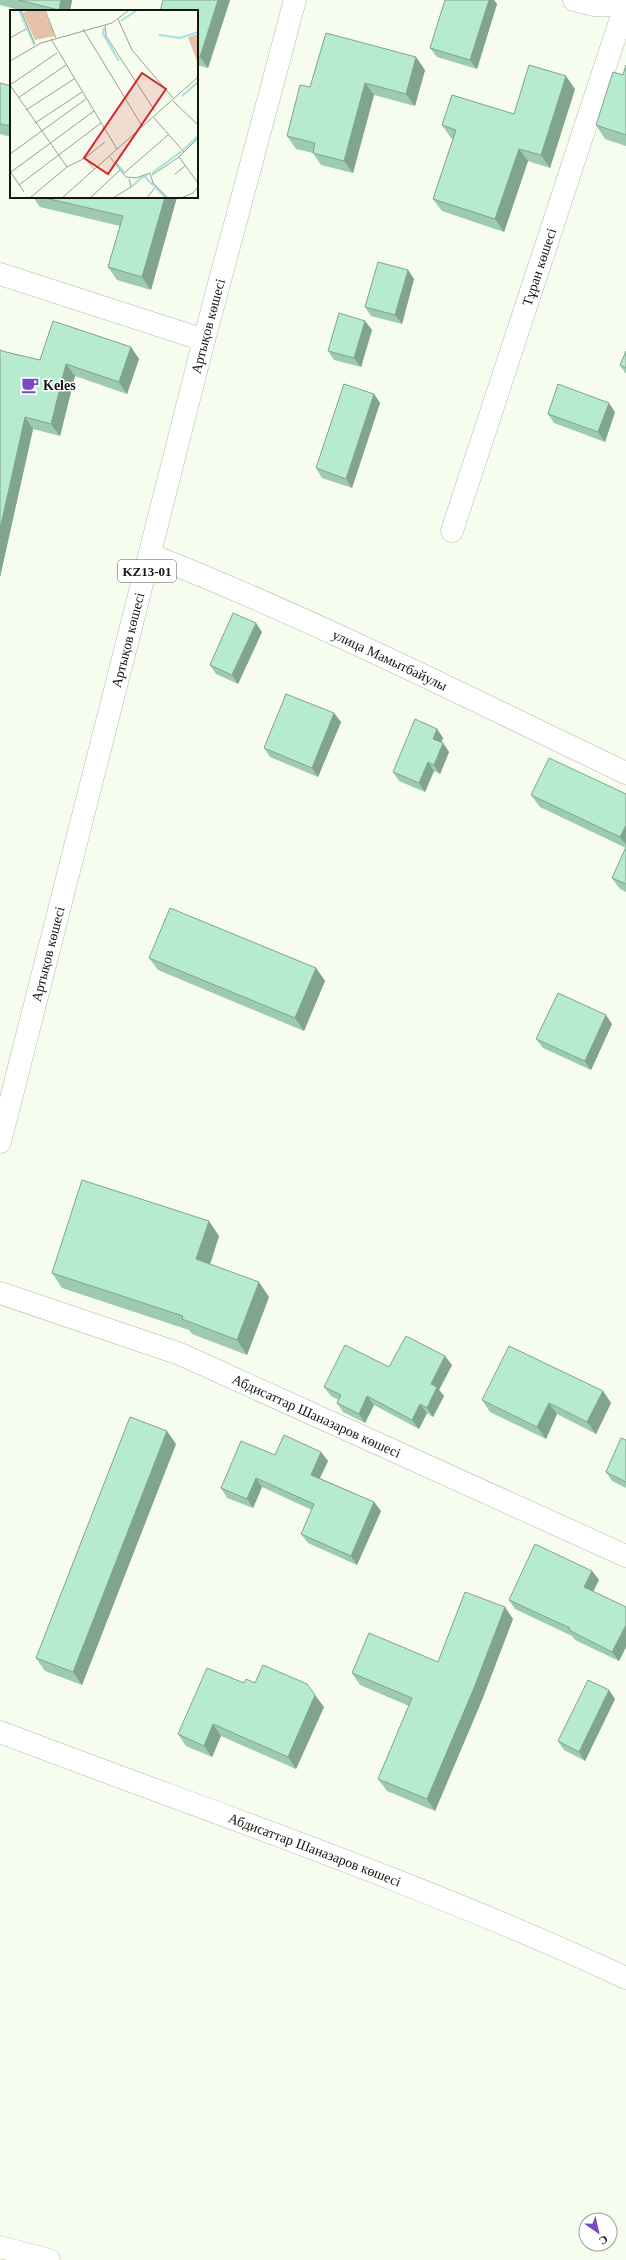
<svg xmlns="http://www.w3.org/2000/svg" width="626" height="2260" viewBox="0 0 626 2260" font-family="'Times New Roman',serif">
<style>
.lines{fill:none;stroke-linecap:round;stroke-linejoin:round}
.minor-casing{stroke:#b4b9ac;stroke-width:23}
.highway-casing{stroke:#b4b9ac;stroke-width:23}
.minor{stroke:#fff;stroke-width:22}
.highway{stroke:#fff;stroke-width:22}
.wall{fill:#9dcab0}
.shaded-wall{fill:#80a490}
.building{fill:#b7ebcd;stroke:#80a490}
.labels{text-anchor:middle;stroke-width:3;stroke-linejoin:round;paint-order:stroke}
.shield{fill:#fff;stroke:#5a5b58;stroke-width:1}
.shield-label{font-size:13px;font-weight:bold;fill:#131510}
.street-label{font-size:14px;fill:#131510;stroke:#fff}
.poi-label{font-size:14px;font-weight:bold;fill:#131510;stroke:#fff;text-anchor:start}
.inset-river{fill:none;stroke:#a0e3e1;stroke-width:2}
.inset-road{fill:none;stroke:#9ba095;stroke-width:1}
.view{fill:#d62828;fill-opacity:0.15;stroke:#d62828;stroke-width:2}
.inset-edge{fill:none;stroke:#131510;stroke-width:2}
</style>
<rect width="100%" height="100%" fill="#f6fcee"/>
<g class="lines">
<g class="minor-casing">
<g id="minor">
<polyline points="574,0 594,5 624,5"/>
<polyline points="0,274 204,340"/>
<path id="s1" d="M452,531L626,3"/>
<path id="s2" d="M151,555C313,619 469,698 626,773"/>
<path id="s3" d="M0,1293L180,1354L626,1556"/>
<path id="s4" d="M0,1732C210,1812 422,1883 626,1978"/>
<polyline points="0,2247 49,2260"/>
</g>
</g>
<g class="highway-casing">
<g id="highway">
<path id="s5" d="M0,1142L204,340L295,0"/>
</g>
</g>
<use href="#minor" class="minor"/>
<use href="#highway" class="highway"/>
</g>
<g class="wall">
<polygon points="0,0 72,0 70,11 24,11 0,5"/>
<polygon points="163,0 230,0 208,68 197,65 197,11"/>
<polygon points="445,0 494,0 497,4 477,69 437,57 430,48"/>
<polygon points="626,65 626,146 605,139 596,125 623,75"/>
<polygon points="425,70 415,106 374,95 353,173 321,165 313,153 296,149 287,136 310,87"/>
<polygon points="0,83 11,86 11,137 0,134"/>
<polygon points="575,89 550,168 528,161 504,232 442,211 433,199 453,139 451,138 442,125 514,114"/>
<polygon points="33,197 177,197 151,290 117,280 108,267 120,226 40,207"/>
<polygon points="408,270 414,279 402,324 371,316 365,307"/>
<polygon points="365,321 372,330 361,367 334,360 328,351"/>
<polygon points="131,347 139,359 127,394 75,376 60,436 33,429 0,577 0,350 6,352 40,360"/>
<polygon points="626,351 626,374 620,365"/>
<polygon points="374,394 380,403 352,488 322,478 316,468"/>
<polygon points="615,412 605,442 554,423 548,414"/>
<polygon points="262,632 238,684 216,674 210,665"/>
<polygon points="334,713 341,722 318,777 270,757 264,748"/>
<polygon points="437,729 443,738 441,743 443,743 449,752 440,774 434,771 425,792 399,781 393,772"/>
<polygon points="626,794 626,892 620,889 612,878 626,848 540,807 531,795"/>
<polygon points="149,958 316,968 325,981 304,1031 158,970"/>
<polygon points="612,1024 591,1070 543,1048 536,1039"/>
<polygon points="219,1236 210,1264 269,1297 247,1355 192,1334 189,1330 62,1288 52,1273"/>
<polygon points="452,1365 439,1390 444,1396 433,1417 427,1413 419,1429 374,1405 365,1423 343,1412 337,1403 339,1400 331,1396 324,1387 389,1367"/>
<polygon points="603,1391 611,1403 596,1434 557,1414 546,1439 490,1412 482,1400"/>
<polygon points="626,1440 626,1488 612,1481 606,1472"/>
<polygon points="176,1444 82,1685 45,1671 36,1658"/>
<polygon points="321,1452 328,1461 320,1478 374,1502 381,1511 357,1565 308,1543 301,1534 312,1510 262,1487 253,1508 227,1498 221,1488 275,1455"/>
<polygon points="592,1571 599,1580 593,1591 626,1607 626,1647 619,1661 575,1640 572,1636 515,1609 509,1600"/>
<polygon points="513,1619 482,1700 435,1811 387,1791 378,1779 409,1706 360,1685 352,1673 438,1662"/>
<polygon points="244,1683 255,1683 324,1707 296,1769 221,1736 212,1757 186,1746 178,1734"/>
<polygon points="615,1699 585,1761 564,1750 558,1741"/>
</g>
<g class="shaded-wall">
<polygon points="61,0 72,0 70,11 60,11 59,10"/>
<polygon points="218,0 230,0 208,68 200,57"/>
<polygon points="489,0 494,0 497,4 477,69 470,60"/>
<polygon points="416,57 425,70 415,106 406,94"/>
<polygon points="566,76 575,89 550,168 541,155"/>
<polygon points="365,83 374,95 353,173 344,161"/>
<polygon points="519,149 528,161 504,232 495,219"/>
<polygon points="165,197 177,197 151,290 142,277"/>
<polygon points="408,270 414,279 402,324 395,315"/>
<polygon points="365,321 372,330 361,367 354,358"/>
<polygon points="131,347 139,359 127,394 119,382"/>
<polygon points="66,364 75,376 60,436 51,424"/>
<polygon points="374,394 380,403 352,488 346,479"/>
<polygon points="609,403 615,412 605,442 598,432"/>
<polygon points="25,417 33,429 0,577 0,529"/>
<polygon points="256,623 262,632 238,684 232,675"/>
<polygon points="334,713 341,722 318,777 312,768"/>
<polygon points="437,729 443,738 439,748 433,739"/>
<polygon points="443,743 449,752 440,774 434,765"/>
<polygon points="428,762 434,771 425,792 419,783"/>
<polygon points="626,825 626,845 620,837"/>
<polygon points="316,968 325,981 304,1031 295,1018"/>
<polygon points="606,1015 612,1024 591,1070 585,1061"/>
<polygon points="209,1221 219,1236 207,1274 196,1259"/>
<polygon points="259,1282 269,1297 247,1355 237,1340"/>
<polygon points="445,1356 452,1365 439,1390 444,1396 433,1417 427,1408 431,1384"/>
<polygon points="603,1391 611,1403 596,1434 587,1422"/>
<polygon points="367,1396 374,1405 365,1423 359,1414"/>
<polygon points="549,1403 557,1414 546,1439 537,1427"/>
<polygon points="420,1404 427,1413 419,1429 412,1420"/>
<polygon points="167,1431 176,1444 82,1685 73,1672"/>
<polygon points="321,1452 328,1461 317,1484 311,1475"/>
<polygon points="256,1478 262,1487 253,1508 247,1499"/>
<polygon points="374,1502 381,1511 357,1565 351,1556"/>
<polygon points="592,1571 599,1580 591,1596 584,1587"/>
<polygon points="505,1607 513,1619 482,1700 435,1811 427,1799"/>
<polygon points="626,1625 626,1647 619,1661 612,1652"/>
<polygon points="609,1690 615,1699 585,1761 579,1752"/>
<polygon points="315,1695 324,1707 296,1769 288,1757"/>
<polygon points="213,1724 221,1736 212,1757 204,1746"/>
</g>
<g class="building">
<polygon points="18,0 61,0 59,10"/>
<polygon points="163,0 218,0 200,57 197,56 197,11 160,11"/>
<polygon points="445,0 489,0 470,60 430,48"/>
<polygon points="326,33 416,57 406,94 365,83 344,161 313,153 315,143 287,136 300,85 310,87"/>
<polygon points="529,65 566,76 541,155 519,149 495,219 433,199 456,130 442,125 452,95 514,114"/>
<polygon points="626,65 626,135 596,125 613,72 623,75"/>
<polygon points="0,83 11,86 11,126 0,124"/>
<polygon points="41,197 165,197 142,277 108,267 123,216"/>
<polygon points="378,262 408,270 395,315 365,307"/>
<polygon points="339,313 365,321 354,358 328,351"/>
<polygon points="53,321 131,347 119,382 66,364 51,424 25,417 0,529 0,350 6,352 40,360"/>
<polygon points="626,351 626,368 620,365"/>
<polygon points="344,384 374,394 346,479 316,468"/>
<polygon points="558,384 609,403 598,432 548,414"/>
<polygon points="233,613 256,623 232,675 210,665"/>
<polygon points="286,694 334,713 312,768 264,748"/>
<polygon points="415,719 437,729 433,739 443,743 434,765 428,762 419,783 393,772"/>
<polygon points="549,758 626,794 626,825 620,837 531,795"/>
<polygon points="626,847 626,884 612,878"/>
<polygon points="170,908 316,968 295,1018 149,958"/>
<polygon points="558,993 606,1015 585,1061 536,1039"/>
<polygon points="82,1180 209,1221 196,1259 259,1282 237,1340 182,1319 183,1316 52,1273"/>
<polygon points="406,1336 445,1356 431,1384 437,1387 427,1408 420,1404 412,1420 367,1396 359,1414 337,1403 341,1395 324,1387 345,1345 389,1367"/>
<polygon points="509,1346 603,1391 587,1422 549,1403 537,1427 482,1400"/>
<polygon points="130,1417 167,1431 73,1672 36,1658"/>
<polygon points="284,1435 321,1452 311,1475 374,1502 351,1556 301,1534 314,1504 256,1478 247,1499 221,1488 241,1441 275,1455"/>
<polygon points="621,1438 626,1440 626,1482 606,1472"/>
<polygon points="535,1544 592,1571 584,1587 626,1607 626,1625 612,1652 569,1630 570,1628 509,1600"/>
<polygon points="465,1592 505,1607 474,1688 427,1799 378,1779 412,1698 352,1673 369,1633 438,1662"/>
<polygon points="263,1665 307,1684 315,1695 288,1757 213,1724 204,1746 178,1734 207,1668 244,1683 246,1679 255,1683"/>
<polygon points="588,1680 609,1690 579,1752 558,1741"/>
</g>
<defs>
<g id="cafe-bare" transform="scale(1.38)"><path d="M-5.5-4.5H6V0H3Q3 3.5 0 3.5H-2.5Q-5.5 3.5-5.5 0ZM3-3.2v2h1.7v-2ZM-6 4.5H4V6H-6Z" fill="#754bc4" stroke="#fff" stroke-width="2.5" paint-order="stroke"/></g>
</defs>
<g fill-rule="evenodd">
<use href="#cafe-bare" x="30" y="385"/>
</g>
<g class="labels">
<rect class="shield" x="118" y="560" width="58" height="22" rx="3"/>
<g class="shield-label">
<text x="147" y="576">KZ13-01</text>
</g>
<g class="street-label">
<text dy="5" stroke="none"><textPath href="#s1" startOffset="278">Тұран көшесі</textPath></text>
<text dy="5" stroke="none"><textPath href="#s5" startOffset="842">Артықов көшесі</textPath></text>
<text dy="5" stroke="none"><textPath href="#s5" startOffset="518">Артықов көшесі</textPath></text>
<text dy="5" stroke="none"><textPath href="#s2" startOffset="261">улица Мамытбайулы</textPath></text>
<text dy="5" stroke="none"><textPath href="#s5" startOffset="194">Артықов көшесі</textPath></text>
<text dy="5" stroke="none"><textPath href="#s3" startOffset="340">Абдисаттар Шаназаров көшесі</textPath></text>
<text dy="5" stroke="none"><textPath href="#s4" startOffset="336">Абдисаттар Шаназаров көшесі</textPath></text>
</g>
<g class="poi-label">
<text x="43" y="390">Keles</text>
</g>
</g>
<g transform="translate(10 10)">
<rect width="188" height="188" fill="#f6fcee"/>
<path d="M19,0H34L45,26L25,30L13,3ZM188,24V54L178,27Z" fill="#e4c1a8"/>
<path class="inset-river" d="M9,0L24,34M111,11L127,0M94,18L93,24L109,51M149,25L170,28L188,22M172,86L188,72M173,140L188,126M106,153L114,162M142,163L172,141M137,165L135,167L144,176M121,177L134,166M146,178L156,188"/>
<path class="inset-road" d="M11,0L25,35M35,0L46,28M108,9L122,40L163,88M95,15L96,26L145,101M73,19L132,116M0,28L16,19M41,29L107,139M0,51L31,33L102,13L119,0M0,75L57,157M0,75L47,43M8,88L56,55M163,91L188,115M16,100L64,69M144,108L174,142M25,113L72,82M0,144L76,89M100,147L116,167L126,168L140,163L143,173L158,188M169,147L188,173M75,148L84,159M0,161L14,182M1,162L84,101M113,164L158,125M165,164L175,156M142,165L169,147L188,128M9,175L91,113M21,187L57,157L75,148L95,132M52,188L188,67M80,188L110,160M103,188L121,177L119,169M137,188L146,176M171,188L183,183L188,177"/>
<path class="view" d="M132,63L156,79L98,164L74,148Z"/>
<rect width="188" height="188" class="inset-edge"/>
</g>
<g transform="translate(598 2232) rotate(146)"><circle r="19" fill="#ffffff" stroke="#a1a19f"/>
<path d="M0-3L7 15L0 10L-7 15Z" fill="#754bc4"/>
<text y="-6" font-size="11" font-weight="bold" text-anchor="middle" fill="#131510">С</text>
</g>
</svg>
